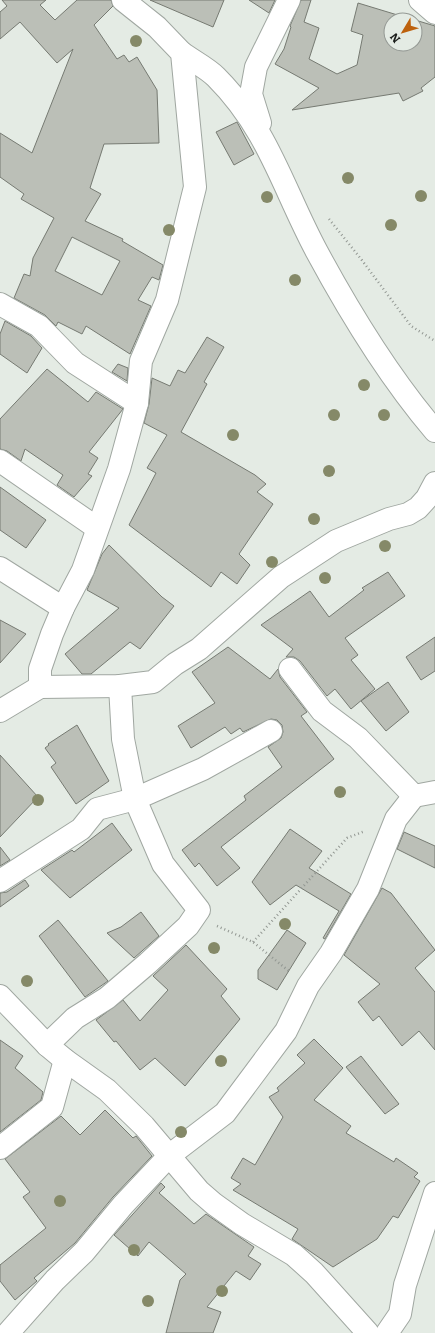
<svg xmlns="http://www.w3.org/2000/svg" width="435" height="1333" viewBox="0 0 435 1333" font-family="Literata,serif">
<style>
.building{fill:#bbbfb7;stroke:#767a72;fill-rule:evenodd}
.lines{fill:none;stroke-linecap:round;stroke-linejoin:round}
.street-casing{stroke:#a0a7a1;stroke-width:24}
.path{stroke:#929792;stroke-width:2.5;stroke-dasharray:1 3;stroke-linecap:butt}
.street{stroke:#fff;stroke-width:22}
.tree{fill:#858968}
</style>
<rect width="100%" height="100%" fill="#e4ebe4"/>
<g class="building">
<path d="M2,0H46L40,5L55,20L77,0H111L113,6L94,25L117,59L124,55L129,62L137,57L157,90L159,143L104,144L90,188L101,194L85,221L123,239L122,241L163,265L159,280L152,277L138,300L151,306L130,354L86,326L82,334L58,322L56,326L45,315L14,298L24,274L30,276L33,258L54,218L21,199L24,194L0,177V133L32,153L73,49L57,63L20,22L0,39V12L7,6ZM72,237L120,261L102,295L55,271Z"/>
<polygon points="150,0 224,0 213,27"/>
<polygon points="249,0 275,0 269,13"/>
<polygon points="301,0 311,0 304,22 319,28 309,59 337,74 357,65 363,35 351,31 358,3 414,20 391,20 391,44 415,44 415,20 435,26 435,77 421,88 423,91 403,101 399,93 292,110 319,88 275,64 284,49 291,27 290,26"/>
<polygon points="237,122 254,154 234,165 216,132"/>
<polygon points="5,321 31,336 42,348 27,373 0,354 0,334"/>
<polygon points="207,337 224,347 204,382 207,384 181,432 255,475 266,484 257,492 273,504 239,554 250,565 237,584 221,572 211,587 129,525 156,473 147,468 167,435 144,423 149,404 152,378 170,386 178,370 185,373"/>
<polygon points="118,364 128,368 127,381 112,372"/>
<polygon points="47,369 88,402 96,392 123,409 89,452 98,458 88,474 92,476 74,497 57,485 63,475 25,449 21,461 7,451 0,449 0,419"/>
<polygon points="0,487 46,520 26,548 0,530"/>
<polygon points="109,545 162,597 174,606 140,649 130,642 91,674 82,674 65,654 119,608 87,590 102,554"/>
<polygon points="388,572 405,596 345,638 358,655 351,660 375,689 351,709 335,689 327,696 300,661 294,657 286,657 293,649 261,625 310,591 329,617 364,590 362,588"/>
<polygon points="0,620 26,634 0,663"/>
<polygon points="435,637 435,671 421,680 406,657"/>
<polygon points="228,647 270,679 278,669 280,677 307,712 301,716 334,759 221,847 240,868 217,886 199,863 195,867 182,850 246,800 244,796 282,767 268,747 281,738 283,732 282,725 277,720 271,719 243,732 240,728 231,734 225,727 191,748 178,726 215,703 192,672"/>
<polygon points="388,682 409,712 386,731 361,701"/>
<polygon points="77,725 109,781 76,804 51,767 56,763 45,748 49,745 48,744"/>
<polygon points="0,755 38,797 0,837"/>
<polygon points="112,823 132,850 70,898 41,870 72,850 74,852"/>
<polygon points="290,829 322,851 309,868 351,894 325,939 323,938 339,911 296,885 270,905 252,882"/>
<polygon points="404,832 435,846 435,868 397,849"/>
<polygon points="0,847 10,860 0,866"/>
<polygon points="25,880 29,886 0,907 0,893 7,892"/>
<polygon points="382,888 391,893 435,950 415,968 435,992 435,1050 419,1031 402,1046 379,1016 373,1021 358,1002 380,984 344,955"/>
<polygon points="141,912 159,936 134,958 107,933 121,927"/>
<polygon points="58,920 108,981 85,997 39,936"/>
<polygon points="287,930 306,943 277,990 258,979 258,970"/>
<polygon points="186,945 227,989 221,996 240,1019 185,1086 155,1058 140,1070 116,1041 114,1042 96,1020 123,1000 140,1021 168,990 153,976"/>
<polygon points="314,1039 343,1068 314,1100 351,1126 346,1133 394,1162 396,1158 418,1173 414,1177 420,1181 398,1218 393,1216 377,1239 333,1267 292,1239 298,1229 233,1190 241,1184 231,1178 243,1158 255,1165 283,1117 269,1097 279,1091 277,1088 305,1063 297,1055"/>
<polygon points="0,1040 23,1056 15,1068 43,1092 41,1100 0,1132"/>
<polygon points="361,1056 399,1104 385,1114 346,1067"/>
<polygon points="105,1110 133,1138 136,1136 152,1156 113,1197 75,1243 34,1278 37,1281 15,1300 0,1281 0,1265 46,1228 23,1197 30,1192 5,1159 61,1116 80,1135"/>
<polygon points="161,1183 165,1187 159,1193 194,1224 206,1214 254,1247 248,1256 261,1264 250,1280 236,1271 207,1307 221,1312 213,1333 166,1333 180,1280 186,1274 149,1242 138,1256 114,1235"/>
</g>
<g class="lines">
<g class="street-casing">
<g id="street">
<polyline points="420,0 435,13"/>
<path d="M182,53C193,61 207,68 216,77C269,130 283,189 317,252C351,315 388,376 435,431"/>
<polyline points="260,123 251,94 256,67 289,0"/>
<polyline points="0,304 39,326 75,363 137,403"/>
<polyline points="0,461 97,528"/>
<polyline points="0,568 63,608"/>
<polyline points="290,669 322,711 358,738 414,796"/>
<polyline points="40,687 120,686 153,682 175,664 199,649 281,577 336,541 389,519 408,514 418,508 427,498 435,483"/>
<polyline points="0,711 40,687 40,669 52,634 63,608 83,570 119,469 137,403 141,361 167,300 195,187 182,53 157,27 123,0"/>
<polyline points="0,881 81,829 97,809 135,799 203,769 271,731"/>
<polyline points="0,996 47,1045 65,1060 107,1090 144,1126 199,1191 214,1204 242,1224 294,1255 314,1273 368,1333"/>
<polyline points="47,1045 75,1018 107,998 148,963 188,926 199,910 163,864 135,799 123,739 120,686"/>
<polyline points="0,1148 52,1107 65,1060"/>
<polyline points="8,1333 55,1280 84,1252 123,1205 170,1155 225,1113 286,1031 308,986 331,953 368,889 396,819 414,796 435,792"/>
<polyline points="387,1333 400,1314 405,1285 435,1193"/>
</g>
</g>
<g class="path">
<polyline points="329,219 361,259 411,326 435,341"/>
<polyline points="217,926 253,942 290,972"/>
<polyline points="253,942 347,838 365,831"/>
</g>
<use href="#street" class="street"/>
</g>
<g class="tree">
<circle cx="136" cy="41" r="6"/>
<circle cx="348" cy="178" r="6"/>
<circle cx="421" cy="196" r="6"/>
<circle cx="267" cy="197" r="6"/>
<circle cx="391" cy="225" r="6"/>
<circle cx="169" cy="230" r="6"/>
<circle cx="295" cy="280" r="6"/>
<circle cx="364" cy="385" r="6"/>
<circle cx="334" cy="415" r="6"/>
<circle cx="384" cy="415" r="6"/>
<circle cx="233" cy="435" r="6"/>
<circle cx="329" cy="471" r="6"/>
<circle cx="314" cy="519" r="6"/>
<circle cx="385" cy="546" r="6"/>
<circle cx="272" cy="562" r="6"/>
<circle cx="325" cy="578" r="6"/>
<circle cx="340" cy="792" r="6"/>
<circle cx="38" cy="800" r="6"/>
<circle cx="285" cy="924" r="6"/>
<circle cx="214" cy="948" r="6"/>
<circle cx="27" cy="981" r="6"/>
<circle cx="221" cy="1061" r="6"/>
<circle cx="181" cy="1132" r="6"/>
<circle cx="60" cy="1201" r="6"/>
<circle cx="134" cy="1250" r="6"/>
<circle cx="222" cy="1291" r="6"/>
<circle cx="148" cy="1301" r="6"/>
</g>
<g transform="translate(403 32) rotate(232)"><circle r="19" fill="#e4ebe4" stroke="#949994"/>
<path d="M0-3L7 15L0 10L-7 15Z" fill="#bd610d"/>
<text y="-6" font-size="11" font-weight="bold" text-anchor="middle" fill="#1b1e1b">N</text>
</g>
</svg>
